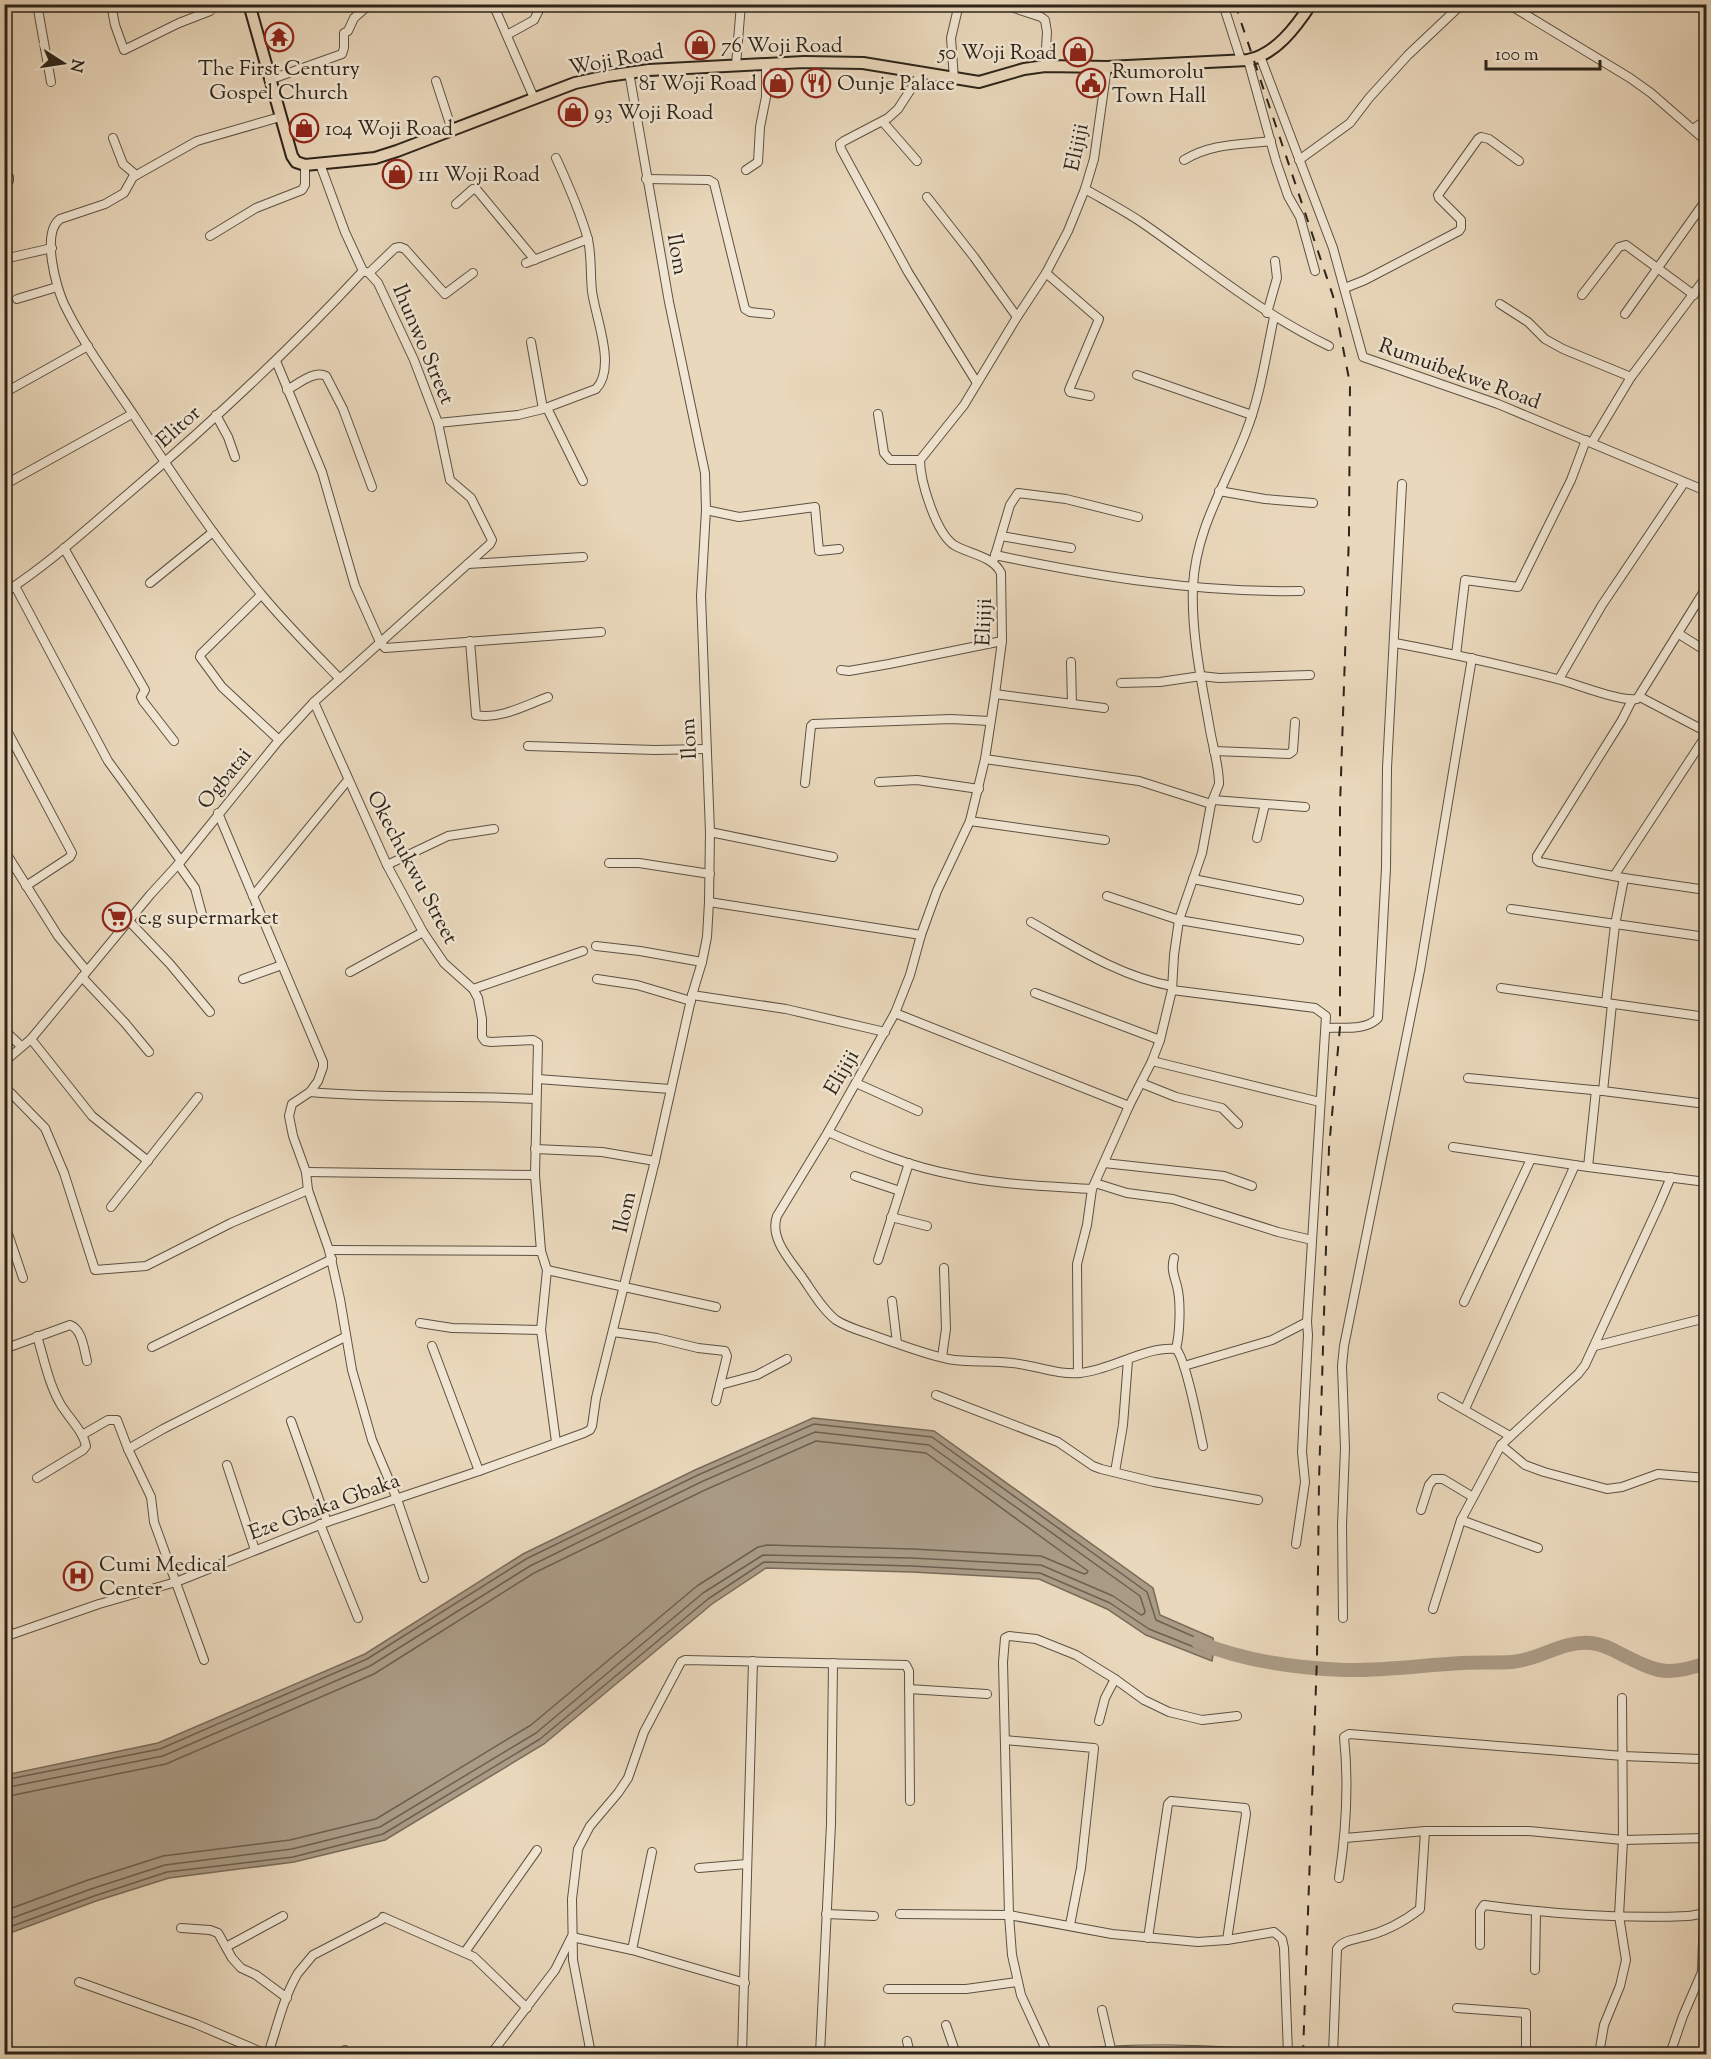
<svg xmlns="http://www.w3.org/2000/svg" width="1711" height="2059" viewBox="0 0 1711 2059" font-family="'Sorts Mill Goudy',serif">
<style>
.water{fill:#aa9b85;stroke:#786b5a;stroke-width:1.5}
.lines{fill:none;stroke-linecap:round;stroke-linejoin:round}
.shore{stroke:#6c6050;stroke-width:1.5}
.river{stroke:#aa9b85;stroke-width:14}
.minor-casing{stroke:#5c5142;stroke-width:10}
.major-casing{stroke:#2d241a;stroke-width:14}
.minor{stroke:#f1e6d3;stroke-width:8}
.major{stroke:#ead8bc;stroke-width:10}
.rail{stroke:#2d241a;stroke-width:2;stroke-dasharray:10 10;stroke-linecap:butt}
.labels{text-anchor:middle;stroke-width:5;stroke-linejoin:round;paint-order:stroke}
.poi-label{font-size:21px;fill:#2d241a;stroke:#f1e6d3;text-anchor:start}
.street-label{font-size:21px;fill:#2d241a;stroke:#f1e6d3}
</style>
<rect width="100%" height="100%" fill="#ead8bc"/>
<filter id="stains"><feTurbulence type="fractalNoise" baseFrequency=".00333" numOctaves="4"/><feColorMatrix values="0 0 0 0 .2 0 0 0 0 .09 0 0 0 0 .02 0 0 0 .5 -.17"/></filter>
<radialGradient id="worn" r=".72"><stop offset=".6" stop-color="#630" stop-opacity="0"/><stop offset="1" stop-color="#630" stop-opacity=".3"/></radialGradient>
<polygon class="water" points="813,1418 934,1431 1153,1588 1160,1615 1213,1638 1214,1649 1212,1661 1146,1635 1107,1609 1039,1579 912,1572 766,1568 712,1604 544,1744 385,1840 294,1862 169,1878 96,1901 5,1935 5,1775 158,1743 365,1654 523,1554 695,1470"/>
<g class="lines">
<g class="shore">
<polyline points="4,1780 160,1749 367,1659 526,1559 698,1475 814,1424 932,1437 1147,1592 1156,1620 1206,1642 1208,1648 1204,1651 1149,1629 1110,1603 1040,1573 912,1566 764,1562 708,1599 540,1739 383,1834 293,1857 167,1872 94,1896 4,1929"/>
<polyline points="4,1788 163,1756 370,1666 530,1566 701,1482 815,1432 929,1445 1140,1596 1145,1611 1144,1614 1141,1615 1113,1596 1041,1565 912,1558 763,1555 703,1593 536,1733 380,1827 292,1849 165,1865 91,1889 4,1921"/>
<polyline points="4,1797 166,1764 374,1674 534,1573 705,1490 816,1441 926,1453 1088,1571 1087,1573 1084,1574 1041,1556 913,1549 767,1545 758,1547 697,1586 531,1725 376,1819 290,1840 163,1856 88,1880 4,1911"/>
</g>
<path class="river" d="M1198,1642C1243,1661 1295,1668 1344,1670C1384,1671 1423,1665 1462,1663C1479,1662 1496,1663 1512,1662C1539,1660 1563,1640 1591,1643C1602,1644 1612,1649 1621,1654C1657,1672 1667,1677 1706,1663"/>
<g class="minor-casing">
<g id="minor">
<polyline points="37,4 51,82"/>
<polyline points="111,4 115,25 124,50 179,23 210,11"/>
<polyline points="493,4 534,98"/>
<polyline points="1002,4 1041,17 1045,20 1047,32 1045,66"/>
<polyline points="1223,4 1241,60"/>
<polyline points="1508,4 1630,78 1651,93 1706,141"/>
<polyline points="507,35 534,20 542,4"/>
<polyline points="1260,56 1333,248 1363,357 1498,404 1706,491"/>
<polyline points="1248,60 1276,161 1288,196 1300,217 1315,271"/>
<polyline points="736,65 741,4"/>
<path d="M1107,67L1094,159L1085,189L1068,231L1046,273L1017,317L964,405L920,460C920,481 936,533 954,545C969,554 993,556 1001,573L1002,641L995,694L985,759L970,821L937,891L921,935L910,975L895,1013L828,1132L777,1216C769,1238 790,1260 802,1277C812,1291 822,1309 836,1320C848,1328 865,1332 878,1337C902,1345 924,1354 948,1359C969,1363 991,1360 1012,1363C1035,1365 1056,1375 1080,1373C1112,1370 1145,1346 1176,1349C1186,1359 1199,1428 1203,1446"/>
<polyline points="922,72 898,109 888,118 844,141 840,144 841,149 908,272 977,383"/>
<polyline points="954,79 951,38 959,4"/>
<polyline points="269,80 342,54 344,48 344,33 348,31 354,18 370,4"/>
<polyline points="436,81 452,130"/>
<path d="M280,117L197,141L133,177L124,193L105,204L60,219C41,233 56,288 65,306C84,345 111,381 135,417C175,478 215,539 262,595C286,624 313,651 339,678"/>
<polyline points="883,122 917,161"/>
<polyline points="1693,129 1706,120"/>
<polyline points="113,138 123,164 136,175"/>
<path d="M1184,160C1212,143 1240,145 1271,141"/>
<polyline points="1299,160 1350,123 1369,98 1408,55 1462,4"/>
<polyline points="746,170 758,162 760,127 766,97 766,64"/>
<polyline points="4,171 9,177 9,181 4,184"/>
<polyline points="646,179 709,180 714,183 745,309 750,312 770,314"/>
<path d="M1085,189C1104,200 1123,210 1141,222C1205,266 1258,312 1329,346"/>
<polyline points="927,197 974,257 1017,317"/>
<polyline points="456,204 473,189 477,190 535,260"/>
<polyline points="210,236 256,208 302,190 305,185 305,165"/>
<polyline points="4,259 52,248"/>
<polyline points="526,263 588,239"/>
<polyline points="369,273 395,248 400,247 405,249 445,294 473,273"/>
<polyline points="1046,273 1099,319 1069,390 1070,392 1090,396"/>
<polyline points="1345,288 1365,280 1459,231 1461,228 1461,220 1439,198 1438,195 1478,139 1481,137 1489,139 1519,161"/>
<polyline points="1582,295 1619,247 1626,245 1694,295"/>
<polyline points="17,299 57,287"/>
<polyline points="1500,304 1528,322 1545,339 1563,349 1631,377"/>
<polyline points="1267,313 1277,278 1275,261"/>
<polyline points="1625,314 1706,200"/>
<polyline points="531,342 543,409"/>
<polyline points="276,361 322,472 355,586 380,642 385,648 601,632"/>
<polyline points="1137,375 1252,415"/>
<path d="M287,390C298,384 314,370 326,376L343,409L372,487"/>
<polyline points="4,393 88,346"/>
<polyline points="547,408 583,481"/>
<polyline points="878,414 884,453 890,460 920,460"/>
<polyline points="216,415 228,437 235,457"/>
<path d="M438,423L518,415L543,409L596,389C617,367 595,317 592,291C590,273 592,252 587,236C579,209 568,184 556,158"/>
<polyline points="1592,442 1631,377 1706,277"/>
<polyline points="4,485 132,414"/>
<polyline points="1219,491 1265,499 1313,503"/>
<polyline points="706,510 739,517 815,507 819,551 839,549"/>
<polyline points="1001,536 1071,548"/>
<polyline points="64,548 145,690 141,697 143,701 174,741"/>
<path d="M995,555C1095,576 1198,593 1300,591"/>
<polyline points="994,559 1010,505 1018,493 1066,499 1138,517"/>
<polyline points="468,564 583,557"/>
<polyline points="150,583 213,532"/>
<polyline points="15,586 108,761 181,861"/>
<path d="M4,593C49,564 89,527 129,493C211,423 290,350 363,271"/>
<polyline points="261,595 201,654 200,657 222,687 279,740"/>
<polyline points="1679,634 1706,651"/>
<path d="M470,641L476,715C499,720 526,705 548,697"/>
<path d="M1395,643C1449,653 1503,665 1557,679C1577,684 1620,702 1637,699L1706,588"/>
<polyline points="1456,655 1465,580 1518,587 1571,480 1586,440"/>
<polyline points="1071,662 1072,704"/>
<polyline points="841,670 849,671 889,664 1002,641"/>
<polyline points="1559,679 1602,605 1684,483"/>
<polyline points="1121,683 1160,682 1201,676 1219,678 1310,675"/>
<polyline points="995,694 1104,708"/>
<polyline points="1632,700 1622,720 1537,856 1537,860 1539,862 1624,878 1706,890"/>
<polyline points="314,702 387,865 423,932 444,963 473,989 478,998 482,1019 482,1037 485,1041 491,1042 533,1040 538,1043 535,1175 541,1251 547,1270 541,1330 556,1442"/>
<polyline points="4,725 72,853 70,857 26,886"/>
<polyline points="528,746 655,750 706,749"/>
<polyline points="1214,751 1289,754 1293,751 1295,722"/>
<polyline points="985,759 1139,781 1211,804"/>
<polyline points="879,782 917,780 979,789"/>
<polyline points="805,783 811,726 813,724 951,719 990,721"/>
<polyline points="1213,800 1305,807"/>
<polyline points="218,813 323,1062 323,1067 318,1081 310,1092 292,1104 289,1116 293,1136 306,1172 308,1190 329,1250 340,1299 352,1370 372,1440 397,1499 424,1578"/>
<polyline points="970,821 1105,840"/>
<polyline points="710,832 833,857"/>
<polyline points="1257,838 1265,804"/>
<polyline points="4,850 58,936 86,970"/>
<polyline points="609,863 639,863 710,874"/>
<polyline points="178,864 195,888 203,918"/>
<polyline points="387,865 448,836 494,829"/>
<polyline points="1614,876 1705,737 1703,730 1640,697"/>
<polyline points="1193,879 1299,900"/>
<polyline points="253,896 348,780"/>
<polyline points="1107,896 1179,920 1299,940"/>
<polyline points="709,902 921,935"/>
<polyline points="1511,909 1706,937"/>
<polyline points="129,921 170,964 210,1012"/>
<path d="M1031,922C1075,947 1121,977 1172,986"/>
<polyline points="596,946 640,951 702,962"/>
<polyline points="350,972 423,932"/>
<polyline points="82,977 125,1023 149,1052"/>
<polyline points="243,979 282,965"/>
<polyline points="597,979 637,985 691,1001"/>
<polyline points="1501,988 1706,1017"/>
<polyline points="473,989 583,951"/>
<polyline points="1172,990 1315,1008 1326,1016 1307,1322 1308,1335 1302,1452 1305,1482 1296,1544"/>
<polyline points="1035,993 1160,1040"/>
<polyline points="692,995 786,1009 885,1032"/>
<polyline points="1606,1003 1615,925 1624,878"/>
<polyline points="895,1013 1129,1106"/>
<path d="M1326,1028C1343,1027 1366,1031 1378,1018L1386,868L1387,768L1402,484"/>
<polyline points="4,1030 21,1046"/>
<polyline points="31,1039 92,1116 148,1161"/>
<polyline points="1152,1061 1320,1102"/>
<polyline points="4,1062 31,1039 150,895 181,861 279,740 314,702 490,544 492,540 471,498 450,480 438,423 414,360 378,283 369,273 363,271 345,232 320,164"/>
<polyline points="1468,1078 1603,1091 1706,1104"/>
<polyline points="538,1079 670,1089"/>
<polyline points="856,1083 918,1111"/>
<polyline points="1141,1083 1176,1097 1222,1108 1238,1124"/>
<polyline points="4,1086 45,1128 64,1173 95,1270 146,1266 231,1223 308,1190"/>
<polyline points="1603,1091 1612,1004"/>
<path d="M310,1092C385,1099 461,1095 536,1099"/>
<path d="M828,1132C869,1150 911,1167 955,1175C1000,1185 1047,1186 1092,1189"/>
<polyline points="1453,1147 1588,1167 1706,1182"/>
<polyline points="535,1149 602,1152 655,1161"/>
<polyline points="1104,1163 1224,1176 1252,1186"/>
<polyline points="1588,1167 1596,1090"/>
<polyline points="306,1172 535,1175"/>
<polyline points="855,1176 900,1191"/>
<polyline points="1095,1183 1127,1193 1173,1199 1278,1232 1312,1240"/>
<polyline points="111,1207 198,1097"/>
<polyline points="891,1217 927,1226"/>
<polyline points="4,1222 23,1278"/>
<polyline points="329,1250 541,1251"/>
<path d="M1174,1258C1171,1269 1174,1275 1177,1286C1181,1301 1180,1333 1176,1349"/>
<polyline points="878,1260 909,1163"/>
<polyline points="547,1270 716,1307"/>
<polyline points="892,1301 897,1343"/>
<polyline points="1464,1302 1531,1159"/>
<polyline points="420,1323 452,1328 541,1330"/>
<polyline points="613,1332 657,1338 698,1348 725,1351 727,1356 716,1401"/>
<polyline points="432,1346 479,1471"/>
<polyline points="1595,1346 1706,1318"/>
<polyline points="152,1347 332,1259"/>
<path d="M4,1349L70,1325C82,1329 84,1349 87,1361"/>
<polyline points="942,1357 946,1329 944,1268"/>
<polyline points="1184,1366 1272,1340 1307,1322"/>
<path d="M1078,1373L1077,1264L1087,1225L1092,1189L1129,1106L1152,1061L1160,1040L1172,990L1174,955L1179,920L1202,853L1211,804L1219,784C1219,766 1213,747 1210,730C1202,683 1191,635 1193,586C1196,528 1226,484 1246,432C1260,397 1266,355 1274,317"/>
<polyline points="720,1385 757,1375 787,1359"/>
<polyline points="936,1395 1058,1442 1093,1466 1101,1469 1154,1482 1258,1500"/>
<polyline points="1442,1397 1510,1436"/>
<polyline points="1465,1409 1575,1165"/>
<polyline points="291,1421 327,1522"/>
<polyline points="82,1435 108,1420 117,1420 128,1449 151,1497 154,1522 204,1660"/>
<polyline points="1501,1445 1525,1465 1544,1472 1607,1489 1622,1487 1658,1474 1706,1478"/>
<polyline points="128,1449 163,1429 345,1337"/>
<polyline points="227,1465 255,1550"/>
<polyline points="1115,1472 1123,1425 1128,1360"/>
<path d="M37,1478L83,1450L86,1446C83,1431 69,1418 61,1405C49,1385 44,1359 37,1336"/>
<polyline points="1421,1510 1429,1485 1434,1479 1443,1479 1473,1497"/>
<polyline points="1461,1520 1538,1548"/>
<polyline points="320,1524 358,1618"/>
<polyline points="1433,1609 1461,1520 1501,1445 1578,1374 1585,1365 1659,1205 1671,1177"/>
<polyline points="4,1616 10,1635"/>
<polyline points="1343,1618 1342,1525 1345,1448 1342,1366 1344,1346 1420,970 1472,658"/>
<polyline points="4,1637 99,1604 176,1582 327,1522 479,1471 584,1433 590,1430 592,1426 596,1398 655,1161 692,995 702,962 707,937 709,902 710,832 701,596 706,510 705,473 669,302 629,72"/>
<polyline points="909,1689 987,1694"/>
<polyline points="1099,1721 1105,1698 1115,1679"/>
<polyline points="1005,1740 1094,1748 1081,1868 1070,1925"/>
<polyline points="1345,1838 1425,1831 1529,1831 1623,1840 1706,1838"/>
<polyline points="699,1868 747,1864"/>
<path d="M1339,1878C1346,1832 1349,1784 1344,1737L1349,1734L1623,1756L1699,1759L1706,1755"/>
<polyline points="826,1914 874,1916"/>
<polyline points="900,1914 1009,1915 1112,1934 1198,1942 1227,1940 1274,1932 1282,1939 1284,1948 1288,2054"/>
<polyline points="181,1928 210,1930 218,1933 232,1958 241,1968 256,1975 287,1998"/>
<polyline points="572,1937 632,1950 745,1983"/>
<polyline points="1148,1938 1168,1804 1171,1801 1245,1808 1246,1814 1227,1940"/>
<path d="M1480,1945V1911L1484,1905C1552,1914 1620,1919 1688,1916C1695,1916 1700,1913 1706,1913"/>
<polyline points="226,1947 283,1916"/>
<polyline points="632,1950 652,1852"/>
<polyline points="465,1952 537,1850"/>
<polyline points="1535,1970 1536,1912"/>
<polyline points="79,1982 196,2024 266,2054"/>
<polyline points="888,1989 966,1989 1017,1982"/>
<polyline points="1457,2008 1526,2013 1526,2054"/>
<polyline points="1102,2010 1111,2049"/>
<polyline points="946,2025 956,2054"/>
<polyline points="907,2041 910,2054"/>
<polyline points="4,2051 8,2050 19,2054"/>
<path d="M268,2054C277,2028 283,1998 298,1973C303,1967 308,1961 313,1955L381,1920L383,1917L474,1957L527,2008"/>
<polyline points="342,2054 345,2050"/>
<polyline points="491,2054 555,1970 571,1938"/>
<polyline points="591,2054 573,1960 572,1899 578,1849 590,1826 618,1793 628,1778 644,1732 681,1662 685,1660 906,1665 909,1671 910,1801"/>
<polyline points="742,2054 753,1661"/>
<polyline points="820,2054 831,1824 833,1663"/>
<polyline points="1048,2054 1021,1995 1012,1955 1009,1915 1003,1662 1005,1638 1009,1636 1036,1639 1076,1655 1115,1679 1144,1700 1169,1712 1202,1720 1237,1716"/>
<path d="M1067,2054C1137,2046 1206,2050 1275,2054"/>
<path d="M1333,2054L1337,1949C1343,1940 1353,1940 1363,1937C1385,1932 1402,1923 1420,1909L1425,1831"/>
<polyline points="1599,2054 1604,2025 1620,1986 1626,1960 1619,1916 1623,1840 1622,1698"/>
<polyline points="1670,2054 1683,2016 1702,1972 1704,1913 1705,1755"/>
</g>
</g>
<g class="major-casing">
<path id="major" d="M249,4L292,156L296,162L305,165L356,160L375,158L397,151L575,83L607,76L649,70L804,62L863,63L979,82L1024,69L1045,66L1107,67L1248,60C1276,54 1296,27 1311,4"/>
</g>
<use href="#minor" class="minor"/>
<use href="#major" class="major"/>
<polyline class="rail" points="1235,4 1333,296 1350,384 1349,534 1340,806 1340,1027 1329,1148 1319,1481 1317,1657 1303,2054"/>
</g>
<defs>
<g id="temple-ring" transform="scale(1.5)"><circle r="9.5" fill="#f1e6d3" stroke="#8f2418" stroke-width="1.5"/><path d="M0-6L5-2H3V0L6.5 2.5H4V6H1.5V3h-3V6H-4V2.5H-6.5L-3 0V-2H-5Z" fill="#8f2418"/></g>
<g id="shop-ring" transform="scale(1.5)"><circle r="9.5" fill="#f1e6d3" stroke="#8f2418" stroke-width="1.5"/><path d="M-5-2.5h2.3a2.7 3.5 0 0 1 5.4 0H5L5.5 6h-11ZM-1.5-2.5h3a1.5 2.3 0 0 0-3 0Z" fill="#8f2418"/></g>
<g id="restaurant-ring" transform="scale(1.5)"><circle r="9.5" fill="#f1e6d3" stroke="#8f2418" stroke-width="1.5"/><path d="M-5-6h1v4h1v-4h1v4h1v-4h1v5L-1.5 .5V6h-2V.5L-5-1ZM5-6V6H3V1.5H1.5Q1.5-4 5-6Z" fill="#8f2418"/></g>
<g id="civic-ring" transform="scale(1.5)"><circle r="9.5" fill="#f1e6d3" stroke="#8f2418" stroke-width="1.5"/><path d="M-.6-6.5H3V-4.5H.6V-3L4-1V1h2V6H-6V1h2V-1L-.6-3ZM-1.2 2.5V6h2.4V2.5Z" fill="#8f2418"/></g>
<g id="supermarket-ring" transform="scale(1.5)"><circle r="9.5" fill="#f1e6d3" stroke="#8f2418" stroke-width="1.5"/><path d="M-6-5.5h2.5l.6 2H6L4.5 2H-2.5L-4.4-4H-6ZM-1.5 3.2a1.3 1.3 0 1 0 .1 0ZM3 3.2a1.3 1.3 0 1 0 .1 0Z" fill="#8f2418"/></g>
<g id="hospital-ring" transform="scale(1.5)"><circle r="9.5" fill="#f1e6d3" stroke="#8f2418" stroke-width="1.5"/><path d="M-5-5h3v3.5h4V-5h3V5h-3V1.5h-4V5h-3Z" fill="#8f2418"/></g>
</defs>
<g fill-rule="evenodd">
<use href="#temple-ring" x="279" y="37"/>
<use href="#shop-ring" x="700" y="45"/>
<use href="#shop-ring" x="1078" y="52"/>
<use href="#shop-ring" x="778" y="83"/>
<use href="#restaurant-ring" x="816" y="83"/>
<use href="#civic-ring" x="1091" y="83"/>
<use href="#shop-ring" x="573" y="112"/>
<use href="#shop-ring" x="304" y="128"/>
<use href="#shop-ring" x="397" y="174"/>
<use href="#supermarket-ring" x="117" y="917"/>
<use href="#hospital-ring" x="78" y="1576"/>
</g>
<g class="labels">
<g class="poi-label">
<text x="721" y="52">76 Woji Road</text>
<text x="1057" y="59" text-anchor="end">50 Woji Road</text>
<text x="279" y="75" text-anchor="middle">The First Century<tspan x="279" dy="24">Gospel Church</tspan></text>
<text x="1112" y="78">Rumorolu<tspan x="1112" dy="24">Town Hall</tspan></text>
<text x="757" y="90" text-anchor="end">81 Woji Road</text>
<text x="837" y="90">Ounje Palace</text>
<text x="594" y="119">93 Woji Road</text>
<text x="325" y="135">104 Woji Road</text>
<text x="418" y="181">111 Woji Road</text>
<text x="138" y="924">c.g supermarket</text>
<text x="99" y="1571">Cumi Medical<tspan x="99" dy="24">Center</tspan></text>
</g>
<g class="street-label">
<text transform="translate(616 59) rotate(-10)" y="7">Woji Road</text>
<text transform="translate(1076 147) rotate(-78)" y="7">Elijiji</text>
<text transform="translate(678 254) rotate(80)" y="7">Ilom</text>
<text transform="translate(424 344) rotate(67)" y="7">Ihunwo Street</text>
<text transform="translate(1460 373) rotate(20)" y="7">Rumuibekwe Road</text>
<text transform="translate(178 426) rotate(-42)" y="7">Elitor</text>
<text transform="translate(983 622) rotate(-88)" y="7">Elijiji</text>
<text transform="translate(688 739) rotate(-93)" y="7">Ilom</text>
<text transform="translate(224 778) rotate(-51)" y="7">Ogbatai</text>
<text transform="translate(413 867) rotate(62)" y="7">Okechukwu Street</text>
<text transform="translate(841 1072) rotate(-60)" y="7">Elijiji</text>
<text transform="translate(624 1212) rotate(-77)" y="7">Ilom</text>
<text transform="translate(324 1506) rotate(-20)" y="7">Eze Gbaka Gbaka</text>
</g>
</g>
<rect width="1711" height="2059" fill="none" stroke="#ead8bc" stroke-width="24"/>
<rect x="6" y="6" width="1699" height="2047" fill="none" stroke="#2d241a" stroke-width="3"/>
<rect x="12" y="12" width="1687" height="2035" fill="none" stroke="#2d241a" stroke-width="1.5"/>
<g transform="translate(63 63) rotate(102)" stroke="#f1e6d3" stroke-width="4.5" paint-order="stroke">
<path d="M0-4.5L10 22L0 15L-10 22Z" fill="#2d241a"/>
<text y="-9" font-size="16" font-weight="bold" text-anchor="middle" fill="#2d241a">N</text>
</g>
<path d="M1486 60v9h114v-9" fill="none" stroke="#2d241a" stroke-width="3"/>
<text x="1495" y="60" font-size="18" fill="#2d241a" stroke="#f1e6d3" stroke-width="4.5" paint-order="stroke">100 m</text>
<rect width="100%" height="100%" filter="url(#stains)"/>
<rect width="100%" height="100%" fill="url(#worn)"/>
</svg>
